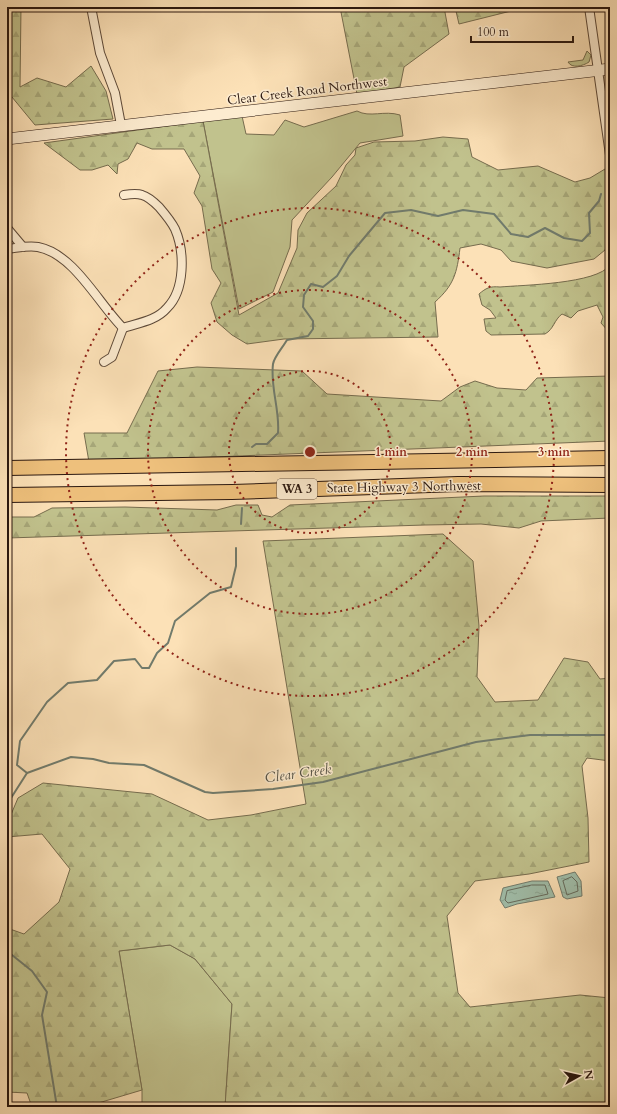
<svg xmlns="http://www.w3.org/2000/svg" width="617" height="1114" viewBox="0 0 617 1114" font-family="Cardo,serif">
<style>
.grass{fill:#c1c28d;stroke:#766c4e}
.forest{fill:url(#forest-firs);stroke:#766c4e}
.water{fill:url(#water-ripples);stroke:#717b6c}
.lines{fill:none;stroke-linecap:round;stroke-linejoin:round}
.shore{stroke:#656a5c;stroke-width:1}
.stream{stroke:#717b6c;stroke-width:2}
.street-casing{stroke:#5e4a39;stroke-width:10}
.secondary-casing{stroke:#2a170f;stroke-width:12}
.highway-casing{stroke:#2a170f;stroke-width:16}
.street{stroke:#fdecd0;stroke-width:8}
.secondary{stroke:#fdecd0;stroke-width:11}
.highway{stroke:#eec07c;stroke-width:14}
.ring{fill:none;stroke:#8f2418;stroke-width:2;stroke-dasharray:2 4}
.labels{text-anchor:middle;stroke-width:3;stroke-linejoin:round;paint-order:stroke}
.shield{fill:#fdecd0;stroke:#695749;stroke-width:1}
.shield-label{font-size:12px;font-weight:bold;fill:#2a170f}
.street-label{font-size:13px;fill:#2a170f;stroke:#fdecd0}
.water-label{font-size:14px;font-style:italic;fill:#535145;stroke:#fdecd0}
.centre{fill:#8f2418;stroke:#fdecd0;stroke-width:2}
.ring-label{font-size:12px;text-anchor:middle;font-weight:bold;fill:#8f2418;stroke:#fdecd0;stroke-width:3;stroke-linejoin:round;paint-order:stroke}
</style>
<defs>
<pattern id="forest-firs" width="22" height="20" patternUnits="userSpaceOnUse"><rect width="22" height="20" fill="#c1c28d"/><path d="M5 1l3.5 6h-7zM16 11l3.5 6h-7z" fill="#a6a678"/></pattern>
<pattern id="water-ripples" width="26" height="14" patternUnits="userSpaceOnUse"><rect width="26" height="14" fill="#a0beaa"/><path d="M2 4q2-2 4 0t4 0M15 11q2-2 4 0t4 0" fill="none" stroke="#8aa391"/></pattern>
</defs>
<rect width="100%" height="100%" fill="#fce1b7"/>
<filter id="stains"><feTurbulence type="fractalNoise" baseFrequency=".005" numOctaves="4"/><feColorMatrix values="0 0 0 0 .2 0 0 0 0 .09 0 0 0 0 .02 0 0 0 .5 -.17"/></filter>
<radialGradient id="worn" r=".72"><stop offset=".6" stop-color="#630" stop-opacity="0"/><stop offset="1" stop-color="#630" stop-opacity=".3"/></radialGradient>
<g class="grass">
<path d="M587,51L591,55L589,62C583,66 572,69 568,62L583,60Z"/>
<path d="M357,111C370,118 384,110 400,115L403,136L360,143L332,177L292,220L290,247L273,292L239,309L203,121L242,116L246,134L274,135L285,120L304,127Z"/>
<polygon points="170,945 195,959 232,1004 225,1107 142,1107 142,1090 119,951"/>
</g>
<g class="forest">
<polygon points="7,7 21,7 20,87 37,78 66,87 91,66 106,91 113,119 35,125 7,91"/>
<polygon points="340,7 444,7 449,34 404,67 400,87 357,94"/>
<polygon points="455,7 527,7 459,24"/>
<path d="M203,121L239,315L278,293L297,248L298,230L307,213L336,186L346,165L355,155L356,148L374,142L415,141L443,137L468,139L472,157L498,170L538,166L575,182L590,178L605,169L610,200V239L605,250L594,259L547,268L511,261L501,250L481,244L460,248C457,273 454,285 435,302L438,337L284,339L247,344L232,335L217,322L211,303L221,283L212,269L202,206L194,193L200,176L184,149H152L137,143L128,159L118,164L117,174L108,165L92,170H80L44,143Z"/>
<path d="M610,265V333L601,323L603,317L597,305L578,311L571,318L562,314C554,320 554,329 545,334L491,335L486,331L484,319L496,318L490,310L482,305L479,294C486,288 490,286 500,287C523,285 597,284 610,265Z"/>
<polygon points="197,367 302,371 327,394 441,401 460,387 475,381 497,388 526,390 537,378 610,376 610,441 89,462 84,433 127,433 158,371"/>
<polygon points="484,496 610,496 610,518 541,521 519,528 481,524 425,525 7,538 7,517 34,517 52,508 125,507 217,510 236,505 258,505 262,515 272,517 290,505"/>
<polygon points="443,534 473,561 479,626 477,677 495,702 538,700 564,658 588,662 600,679 610,678 610,761 587,758 582,766 588,818 589,862 529,874 475,881 447,916 458,993 470,1007 580,995 610,998 610,1107 225,1107 232,1004 195,959 170,945 119,951 142,1090 95,1104 95,1107 32,1107 27,1093 7,1092 7,928 24,934 59,902 70,869 42,834 7,837 7,824 18,798 43,783 152,794 208,820 251,815 306,804 263,541"/>
</g>
<g class="water">
<polygon points="575,872 581,881 582,896 567,899 563,897 557,877"/>
<polygon points="532,881 548,881 555,897 517,904 505,908 500,900 503,888"/>
</g>
<g class="lines">
<g class="shore">
<polygon points="572,877 577,882 578,891 567,895 563,881"/>
<polygon points="532,885 545,885 548,894 508,903 505,900 507,891"/>
</g>
<g class="stream">
<path d="M252,447L256,444H267L278,433C280,410 270,387 273,364C274,357 283,347 287,340L308,336L313,329V321L303,307L304,295L311,284L323,287L337,276L349,256L385,213L411,210L438,216L463,210L494,214L511,234L528,237L545,228L564,238L582,241L590,233L589,213L599,201L601,194"/>
<polyline points="241,524 242,508"/>
<polyline points="27,773 17,765 20,741 47,702 68,683 97,680 114,661 135,659 142,668 149,668 157,653 168,643 175,621 210,593 231,587 236,566 236,548"/>
<polyline points="7,800 11,798 27,773 71,757 93,759 109,763 144,765 205,792 213,793 273,789 323,782 476,742 530,735 610,735"/>
<polyline points="7,951 32,971 47,992 42,1015 57,1107"/>
</g>
<g class="street-casing">
<g id="street">
<polyline points="91,7 100,53 115,93 121,125"/>
<polyline points="589,7 610,155"/>
<polyline points="7,228 23,247"/>
<path d="M7,249C17,248 28,245 38,247C74,254 98,303 123,328"/>
<path d="M123,328C138,323 156,321 167,308C185,290 185,252 175,229C171,221 165,214 159,207C154,202 149,197 142,195C137,193 130,194 124,195"/>
<polyline points="104,362 112,357 123,328"/>
</g>
</g>
<g class="secondary-casing">
<polyline id="secondary" points="7,139 610,69"/>
</g>
<g class="highway-casing">
<g id="highway">
<polyline points="7,468 610,458"/>
<polyline points="7,495 232,492 458,484 610,485"/>
</g>
</g>
<use href="#street" class="street"/>
<use href="#secondary" class="secondary"/>
<use href="#highway" class="highway"/>
</g>
<g class="ring">
<circle cx="310" cy="452" r="81"/>
<circle cx="310" cy="452" r="162"/>
<circle cx="310" cy="452" r="244"/>
</g>
<g class="labels">
<rect class="shield" x="277" y="479" width="40" height="20" rx="3"/>
<g class="shield-label">
<text x="297" y="493">WA 3</text>
</g>
<g class="street-label">
<text transform="translate(307 90) rotate(-7)" y="5">Clear Creek Road Northwest</text>
<text transform="translate(404 486) rotate(-1)" y="5">State Highway 3 Northwest</text>
</g>
<g class="water-label">
<text transform="translate(298 773) rotate(-8)" y="5">Clear Creek</text>
</g>
</g>
<circle cx="310" cy="452" r="6" class="centre"/>
<g class="ring-label">
<text x="391" y="456">1 min</text>
<text x="472" y="456">2 min</text>
<text x="554" y="456">3 min</text>
</g>
<rect width="617" height="1114" fill="none" stroke="#fce1b7" stroke-width="24"/>
<rect x="8" y="8" width="601" height="1098" fill="none" stroke="#2a170f" stroke-width="2"/>
<rect x="12" y="12" width="593" height="1090" fill="none" stroke="#2a170f"/>
<g transform="translate(579 1076) rotate(82)" stroke="#fdecd0" stroke-width="3" paint-order="stroke">
<path d="M0-3L7 15L0 10L-7 15Z" fill="#2a170f"/>
<text y="-6" font-size="11" font-weight="bold" text-anchor="middle" fill="#2a170f">N</text>
</g>
<path d="M471 36v6h102v-6" fill="none" stroke="#2a170f" stroke-width="2"/>
<text x="477" y="36" font-size="12" fill="#2a170f" stroke="#fdecd0" stroke-width="3" paint-order="stroke">100 m</text>
<rect width="100%" height="100%" filter="url(#stains)"/>
<rect width="100%" height="100%" fill="url(#worn)"/>
</svg>
